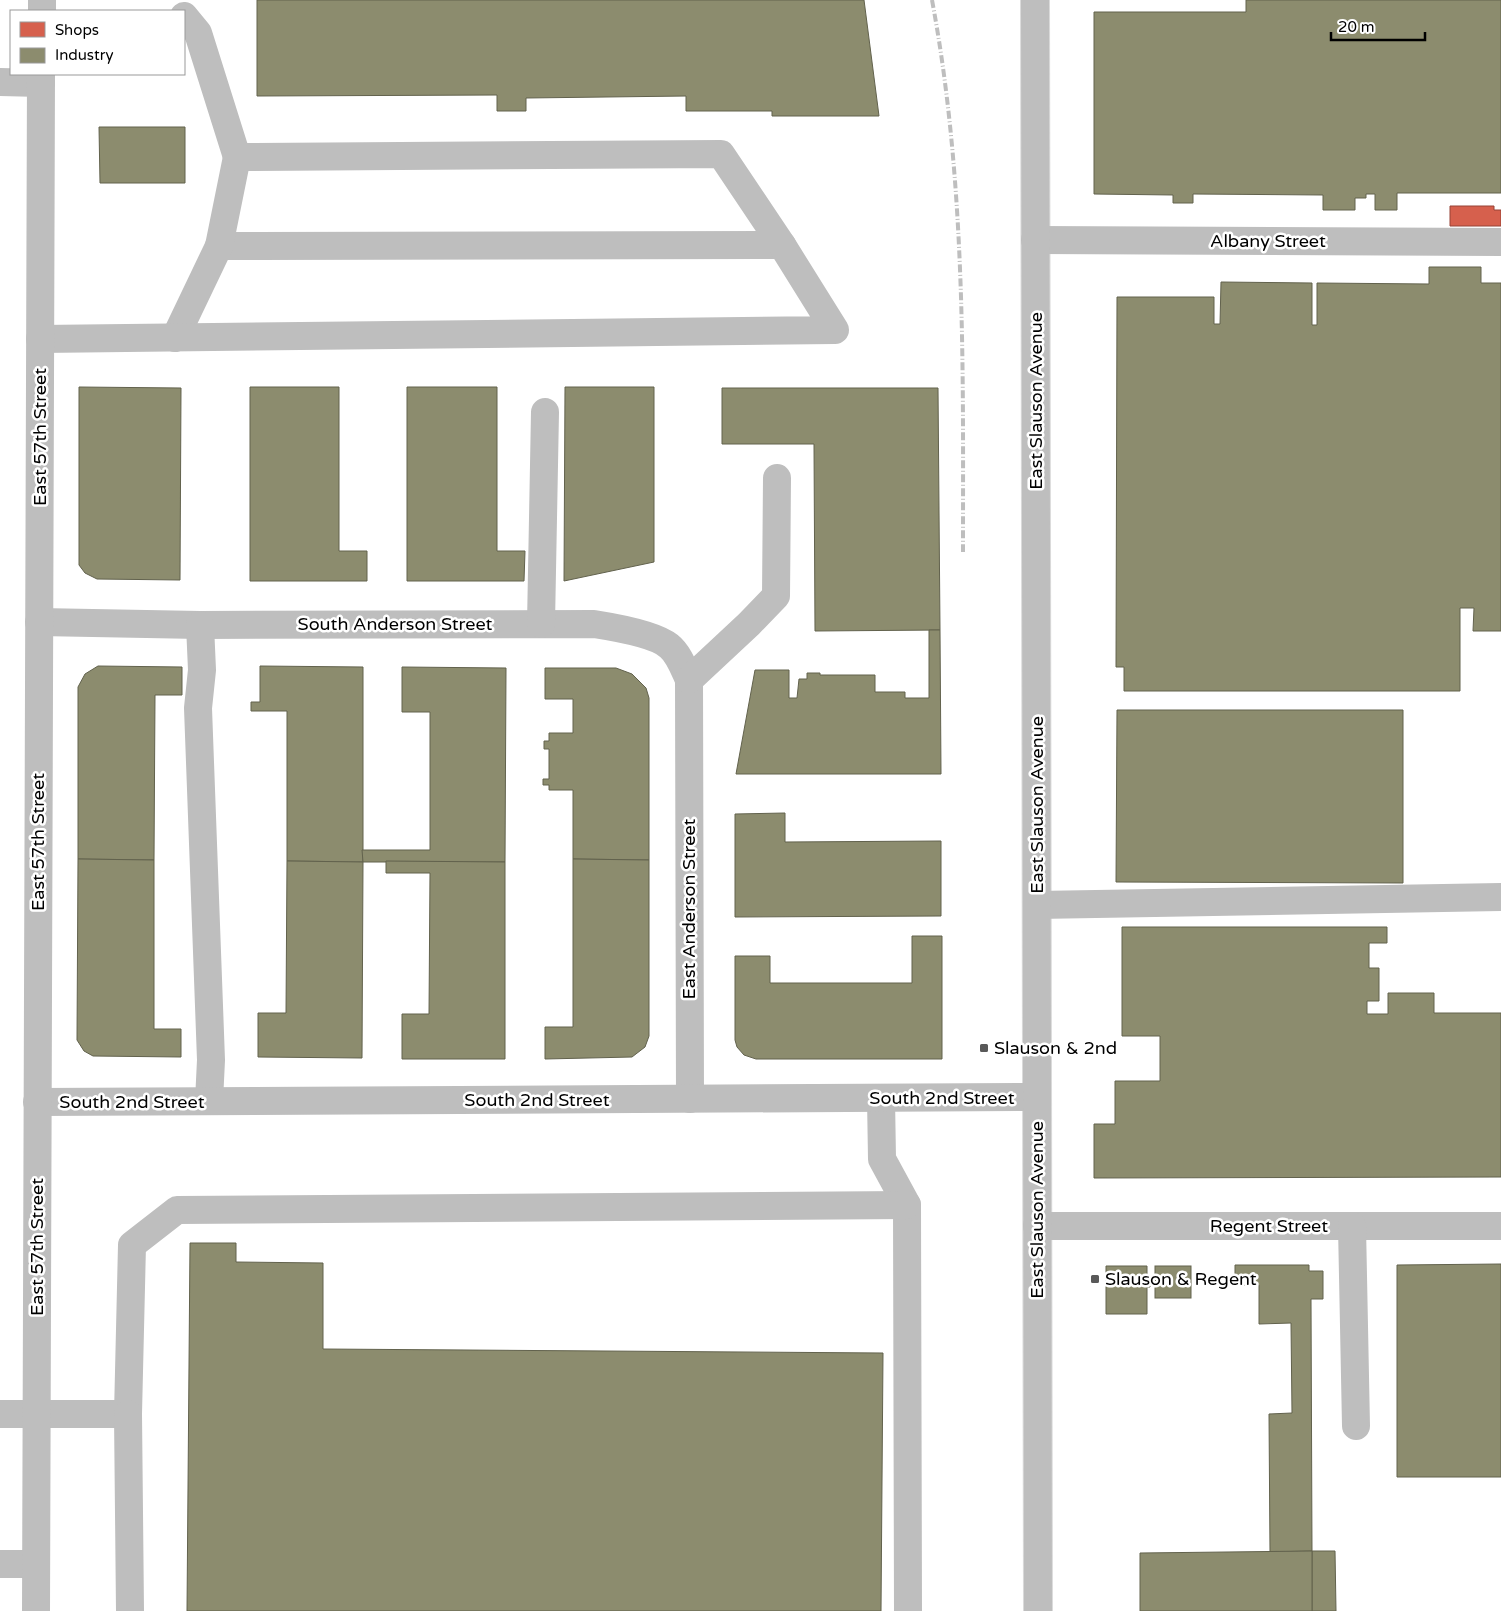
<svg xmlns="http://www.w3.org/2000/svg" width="1501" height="1611" viewBox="0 0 1501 1611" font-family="'Varela Round',sans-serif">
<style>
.shops{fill:#d6604d;stroke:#964336}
.industry{fill:#8c8c6e;stroke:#62624d}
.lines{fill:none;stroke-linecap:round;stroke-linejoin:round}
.major-casing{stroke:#dbdbdb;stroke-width:30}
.minor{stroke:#bebebe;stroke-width:28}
.major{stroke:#bebebe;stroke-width:28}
.rail{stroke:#bebebe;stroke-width:4;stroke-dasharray:8 2.5 1 2.5;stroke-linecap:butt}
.poi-dot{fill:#595959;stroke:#fff;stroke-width:2}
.labels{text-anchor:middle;stroke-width:5;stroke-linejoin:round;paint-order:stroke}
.street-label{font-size:18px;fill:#000;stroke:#fff}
.poi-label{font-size:18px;fill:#000;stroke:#fff;text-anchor:start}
</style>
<rect width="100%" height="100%" fill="#fff"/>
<polygon class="shops" points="1450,206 1494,206 1494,210 1501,210 1501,226 1450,226"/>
<g class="industry">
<polygon points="257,0 864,0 879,116 772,116 772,111 686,111 686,96 526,98 526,111 497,111 497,95 257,96"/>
<polygon points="1246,0 1501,0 1501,193 1397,193 1397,210 1375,210 1375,194 1366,194 1366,198 1355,198 1355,210 1323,210 1323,195 1193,194 1193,203 1173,203 1173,195 1094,194 1094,12 1246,12"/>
<polygon points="99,127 185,127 185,183 100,183"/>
<polygon points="1429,267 1481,267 1481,283 1501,283 1501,631 1473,631 1474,608 1460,608 1460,691 1124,691 1124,667 1116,667 1117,297 1214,297 1214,324 1220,324 1221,282 1312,283 1312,325 1317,325 1317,283 1429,284"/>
<polygon points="79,387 181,388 180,580 97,579 85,573 79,565"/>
<polygon points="250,387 339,387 339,551 367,551 367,581 250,581"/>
<polygon points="407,387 497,387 497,551 525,551 524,581 407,581"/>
<polygon points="565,387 654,387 654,562 564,581"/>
<polygon points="722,388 938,388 940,630 815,631 814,444 722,444"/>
<polygon points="929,630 940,630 941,774 736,774 755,670 789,670 789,698 797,698 799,679 807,679 807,673 820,673 820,675 875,675 875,692 905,692 905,698 929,698"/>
<polygon points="98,666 182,667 182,695 155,695 154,860 78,859 78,687 85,674"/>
<polygon points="260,666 363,667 363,862 287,861 287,711 251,711 251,702 260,702"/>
<polygon points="402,667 506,668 505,862 363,862 362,850 430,850 430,712 402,712"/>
<polygon points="545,668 616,668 632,674 646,688 649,698 649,860 573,859 573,790 549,790 549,785 543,785 543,779 549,779 549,749 544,749 544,741 549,741 549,733 573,733 573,699 545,699"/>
<polygon points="1117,710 1403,710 1403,883 1116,882"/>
<polygon points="785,813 785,842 941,841 941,916 735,917 735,814"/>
<polygon points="78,859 154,860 154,1029 181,1029 181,1057 93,1056 84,1051 77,1040"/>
<polygon points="573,859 649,860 649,1036 645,1047 632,1057 545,1059 545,1027 573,1027"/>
<polygon points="287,861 363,862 362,1058 258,1057 258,1013 286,1013"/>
<polygon points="386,861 505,862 505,1059 402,1059 402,1014 429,1014 430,873 386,873"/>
<polygon points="1122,927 1387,927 1387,943 1369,943 1369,968 1379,968 1379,1001 1367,1001 1367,1014 1388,1014 1388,993 1434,993 1434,1013 1501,1013 1501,1177 1094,1178 1094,1124 1115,1124 1115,1081 1160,1081 1160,1036 1122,1036"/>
<polygon points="912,936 942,936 942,1059 756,1059 744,1055 737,1047 735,1040 735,956 770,956 770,983 912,983"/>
<polygon points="190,1243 236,1243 236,1262 323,1263 323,1349 883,1353 881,1611 187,1611"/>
<polygon points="1501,1264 1501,1477 1397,1477 1397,1265"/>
<polygon points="1235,1265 1309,1265 1309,1271 1323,1271 1323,1299 1311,1299 1312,1551 1270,1552 1269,1414 1292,1413 1291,1323 1259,1324 1259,1285 1235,1285"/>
<polygon points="1106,1266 1147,1266 1147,1279 1150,1279 1150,1287 1147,1287 1147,1314 1106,1314"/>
<rect x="1155" y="1266" width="36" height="32"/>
<polygon points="1312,1551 1335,1551 1336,1611 1312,1611"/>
<polygon points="1312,1551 1312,1611 1140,1611 1140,1553"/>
</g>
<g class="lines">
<g class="major-casing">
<polyline id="major" points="1035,0 1038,1611"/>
</g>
<g class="minor">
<polyline points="42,11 42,0"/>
<polyline points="0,82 41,83"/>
<polyline points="1035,240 1501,242"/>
<polyline points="219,246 782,245"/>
<polyline points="175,338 219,246 237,157"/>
<polyline points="40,339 835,330 782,245 721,154 237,157 198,33 184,16"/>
<path d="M39,622L200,625L594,624C613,627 655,634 669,646C679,654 684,669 689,680L690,1099"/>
<polyline points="541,624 545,412"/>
<polyline points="200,625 202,670 198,708 211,1060 209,1101"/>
<polyline points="689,680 749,624 776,596 777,478"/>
<polyline points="1037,905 1501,897"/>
<polyline points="881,1098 882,1159 907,1205 908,1611"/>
<polyline points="37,1102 1037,1097"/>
<polyline points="1037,1226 1501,1226"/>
<polyline points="1352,1226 1356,1426"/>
<polyline points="0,1414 128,1414 132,1245 177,1210 907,1205"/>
<polyline points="128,1414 130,1611"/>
<polyline points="0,1564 36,1564"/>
<polyline points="36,1611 41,74"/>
</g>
<use href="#major" class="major"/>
<path class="rail" d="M932,0C966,182 963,368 963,552"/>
</g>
<g class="poi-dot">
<rect x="979" y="1043" width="10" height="10" rx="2.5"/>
<rect x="1090" y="1274" width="10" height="10" rx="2.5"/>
</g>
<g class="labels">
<g class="street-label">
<text x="1268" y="247">Albany Street</text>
<text transform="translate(1036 401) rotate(-90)" y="6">East Slauson Avenue</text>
<text transform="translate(40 437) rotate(-90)" y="6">East 57th Street</text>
<text x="395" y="630">South Anderson Street</text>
<text transform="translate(1037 805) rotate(-90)" y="6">East Slauson Avenue</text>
<text transform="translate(38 842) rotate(-90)" y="6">East 57th Street</text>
<text transform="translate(689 909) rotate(-90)" y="6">East Anderson Street</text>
<text x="942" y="1104">South 2nd Street</text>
<text x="537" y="1106">South 2nd Street</text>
<text x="132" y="1108">South 2nd Street</text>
<text transform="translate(1037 1210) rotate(-90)" y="6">East Slauson Avenue</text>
<text x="1269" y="1232">Regent Street</text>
<text transform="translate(37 1247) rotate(-90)" y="6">East 57th Street</text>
</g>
<g class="poi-label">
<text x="994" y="1054">Slauson &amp; 2nd</text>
<text x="1105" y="1285">Slauson &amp; Regent</text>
</g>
</g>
<rect x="10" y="10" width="175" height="65" fill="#ffffff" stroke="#999999"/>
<rect x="20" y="22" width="25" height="15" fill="#d6604d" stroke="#999999"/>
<text x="55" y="35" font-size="15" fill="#000000">Shops</text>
<rect x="20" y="48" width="25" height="15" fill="#8c8c6e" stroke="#999999"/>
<text x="55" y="60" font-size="15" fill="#000000">Industry</text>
<path d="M1331 32v8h94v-8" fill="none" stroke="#000000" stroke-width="2.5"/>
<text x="1338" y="32" font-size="15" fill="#000000" stroke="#ffffff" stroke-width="4" paint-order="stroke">20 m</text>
</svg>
